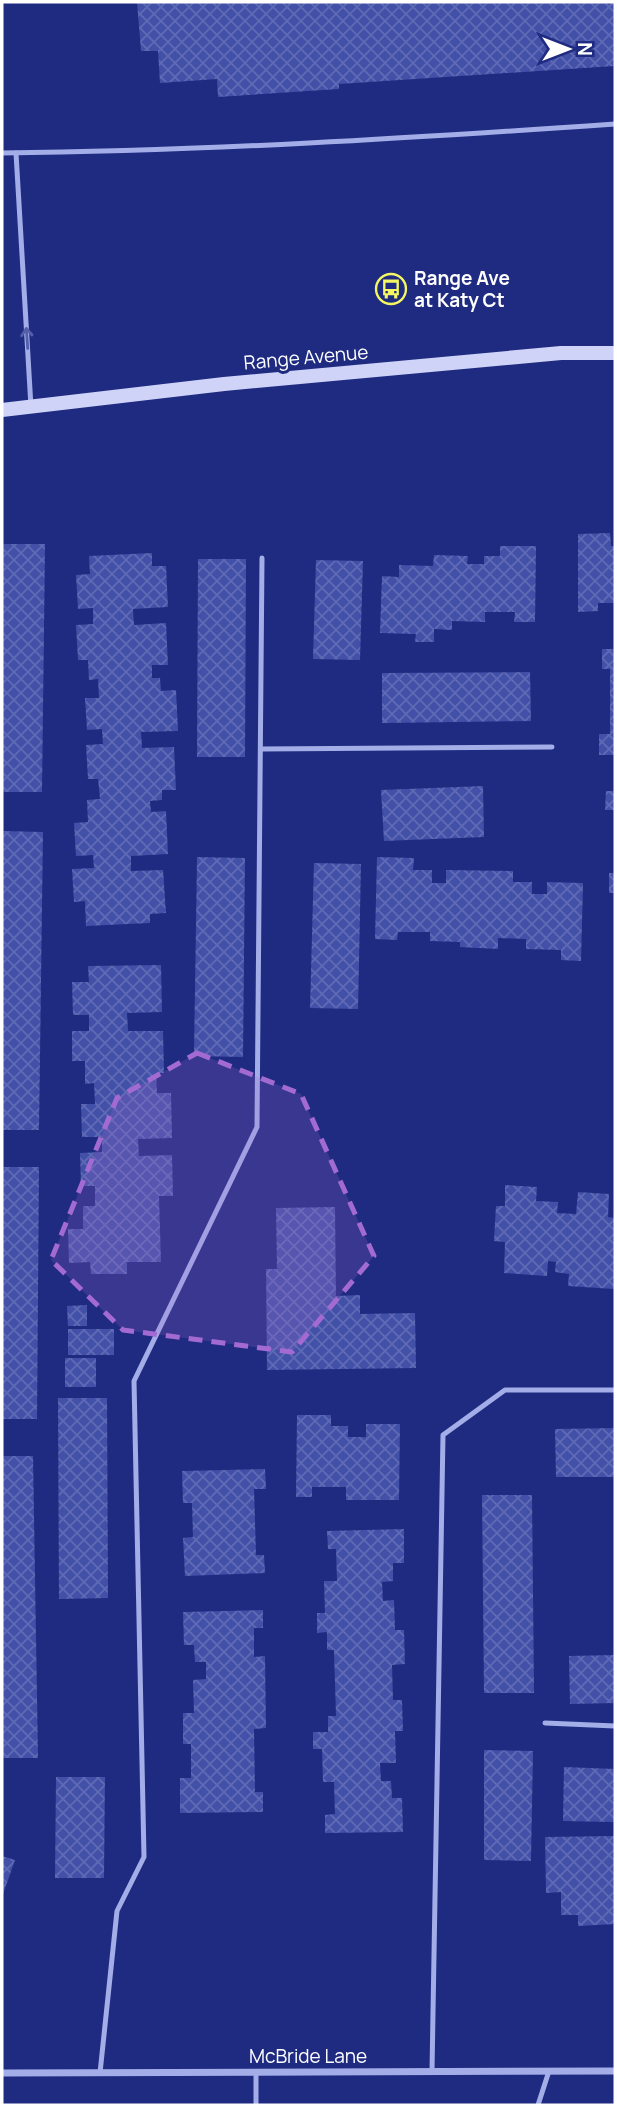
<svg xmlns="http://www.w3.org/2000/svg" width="617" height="2107" viewBox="0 0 617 2107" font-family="Manrope,sans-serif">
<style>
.building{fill:url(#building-cross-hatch)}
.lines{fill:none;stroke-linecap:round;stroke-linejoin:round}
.lane{stroke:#a3ade8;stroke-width:5}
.street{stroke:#a3ade8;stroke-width:7}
.secondary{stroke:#ced3f7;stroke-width:14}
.oneway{stroke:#545faa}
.marked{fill:#a36bd2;fill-opacity:0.2;stroke:#a36bd2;stroke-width:5;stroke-dasharray:14 9;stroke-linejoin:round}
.labels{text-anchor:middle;stroke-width:6;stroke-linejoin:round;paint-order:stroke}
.poi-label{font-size:19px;font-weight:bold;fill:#fff;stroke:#1f2b80;text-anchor:start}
.street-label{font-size:19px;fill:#fff;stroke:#1f2b80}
</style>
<defs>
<pattern id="building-cross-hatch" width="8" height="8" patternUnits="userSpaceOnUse" patternTransform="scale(1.75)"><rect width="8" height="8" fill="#4350a8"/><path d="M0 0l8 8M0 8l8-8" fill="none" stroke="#5f6ab5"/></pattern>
</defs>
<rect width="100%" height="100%" fill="#1f2b80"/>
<g class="building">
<polygon points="137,2 615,2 615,66 339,84 339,89 218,97 217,79 160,83 158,51 141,51"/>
<polygon points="610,533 611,546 615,546 615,603 598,603 598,611 578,612 578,534"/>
<polygon points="2,544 45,544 42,792 2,792"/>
<polygon points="500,546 536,546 535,622 514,622 515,612 485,612 485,622 452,621 452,630 434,629 434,642 415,642 416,634 380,633 382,576 399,577 399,565 433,566 434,555 468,556 467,564 484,564 484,556 500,556"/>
<polygon points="152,553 152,566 166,566 168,607 133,609 134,625 166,623 168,665 152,665 152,678 160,678 161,691 176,690 178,731 141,732 142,748 174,747 176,790 162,790 162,800 150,801 151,812 166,811 168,854 131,856 131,871 163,870 166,913 150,914 150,923 86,926 85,901 74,902 72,869 94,868 93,855 76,856 74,823 88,822 87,800 100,799 98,779 88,779 86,745 103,744 102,729 87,730 85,698 99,698 98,679 89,680 88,660 78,660 76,625 93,624 93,608 78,609 76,575 90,574 89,556"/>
<polygon points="198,559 246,559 245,757 197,757"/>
<polygon points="316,560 363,561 360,660 313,659"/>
<polygon points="602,649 615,649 615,755 599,755 599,734 610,734 610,669 602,669"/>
<polygon points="530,672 531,721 382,723 382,673"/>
<polygon points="483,786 484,837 384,841 381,790"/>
<polygon points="606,791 615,791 615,810 605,810"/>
<polygon points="2,831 43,832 39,1130 2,1130"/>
<polygon points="197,857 245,858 243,1057 194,1056"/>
<polygon points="377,857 414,858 413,870 432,870 432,883 446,883 446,870 513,871 513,882 532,882 532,894 547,894 547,882 583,883 581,961 561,960 561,950 526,949 526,939 498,938 498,949 460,947 460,942 430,941 430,932 398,932 397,940 375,939"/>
<polygon points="314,863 361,864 358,1009 310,1008"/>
<rect x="609" y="873" width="6" height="20"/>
<polygon points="161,965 162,1012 127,1013 128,1031 163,1031 164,1073 156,1073 157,1093 171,1093 172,1138 138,1139 139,1156 172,1155 173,1196 159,1196 161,1262 127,1262 127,1274 91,1274 90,1262 69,1263 68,1229 83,1229 83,1206 95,1206 95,1186 81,1186 80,1153 102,1152 102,1137 82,1137 81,1104 95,1104 94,1083 85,1084 85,1061 72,1061 72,1031 89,1031 89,1015 73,1015 72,982 89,982 88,966"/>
<polygon points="2,1167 39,1167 37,1419 2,1419"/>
<polygon points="505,1185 537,1187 536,1201 558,1202 557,1213 576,1214 578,1192 609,1194 608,1217 615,1218 614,1289 568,1286 569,1274 555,1272 556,1262 548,1261 547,1276 504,1273 505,1242 494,1241 496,1206 505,1206"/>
<polygon points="335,1207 336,1296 360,1295 360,1314 415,1313 416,1368 267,1370 266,1269 277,1269 276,1208"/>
<polygon points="87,1305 87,1326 68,1326 67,1306"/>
<rect x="68" y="1329" width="46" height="26"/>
<rect x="65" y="1358" width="31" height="29"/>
<polygon points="58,1398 107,1398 108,1598 59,1599"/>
<polygon points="297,1415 331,1415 331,1426 348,1426 348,1437 366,1437 366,1424 400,1424 399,1500 346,1500 346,1487 312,1487 312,1497 296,1497"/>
<polygon points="615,1428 615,1477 556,1477 555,1429"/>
<polygon points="2,1456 33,1456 38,1758 2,1758"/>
<polygon points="265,1469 266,1489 254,1489 256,1555 264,1555 265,1573 185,1576 183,1538 193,1537 192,1503 183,1503 182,1471"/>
<polygon points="482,1495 532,1495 534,1693 484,1693"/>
<polygon points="404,1529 404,1563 393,1563 393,1581 382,1582 383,1601 394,1600 395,1630 404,1630 405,1664 392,1665 393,1700 402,1700 403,1731 395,1731 396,1763 380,1763 381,1781 391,1781 392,1798 402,1798 403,1832 325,1833 325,1815 335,1814 334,1782 323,1782 322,1749 313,1749 313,1732 328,1732 328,1716 336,1716 334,1650 327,1650 327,1632 317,1633 317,1613 325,1613 324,1581 337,1581 336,1549 328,1549 327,1531"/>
<polygon points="263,1610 263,1628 254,1628 254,1657 265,1656 266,1728 254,1729 255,1792 263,1792 263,1812 180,1813 180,1778 191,1778 191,1744 183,1744 183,1713 194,1713 193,1680 206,1679 206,1662 195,1662 194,1645 184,1645 183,1612"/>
<polygon points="615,1655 615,1703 570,1704 569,1656"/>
<polygon points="484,1750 533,1751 531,1861 484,1860"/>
<polygon points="564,1767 615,1769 615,1822 563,1821"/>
<polygon points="56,1777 105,1777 104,1878 55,1878"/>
<polygon points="615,1836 615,1924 578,1926 578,1915 561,1915 561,1892 546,1893 545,1837"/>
<polygon points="2,1856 15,1860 2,1897"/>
</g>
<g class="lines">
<g class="lane">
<path d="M2,153C207,151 411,138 615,124"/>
<polyline points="16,153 31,407"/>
<polyline points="261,749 552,747"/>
<polyline points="545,1723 615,1726"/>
<polyline points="432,2071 443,1435 505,1390 615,1390"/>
<polyline points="256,2072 256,2105"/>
<polyline points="100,2073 117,1911 144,1857 134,1381 257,1127 262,558"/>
<polyline points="538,2105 549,2071"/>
</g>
<polyline class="street" points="2,2073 615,2071"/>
<polyline class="secondary" points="2,410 224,384 561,353 615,353"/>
</g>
<defs><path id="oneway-shaft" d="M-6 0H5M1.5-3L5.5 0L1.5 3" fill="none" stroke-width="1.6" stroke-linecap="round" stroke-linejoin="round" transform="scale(1.75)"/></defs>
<use class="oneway" href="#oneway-shaft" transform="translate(27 338) rotate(-94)"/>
<path class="marked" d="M197,1053L301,1094L374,1256L292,1352L123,1330L51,1260L117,1098Z"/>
<defs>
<g id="bus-ring" transform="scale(1.575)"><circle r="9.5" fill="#1f2b80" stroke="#f4f763" stroke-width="1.5"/><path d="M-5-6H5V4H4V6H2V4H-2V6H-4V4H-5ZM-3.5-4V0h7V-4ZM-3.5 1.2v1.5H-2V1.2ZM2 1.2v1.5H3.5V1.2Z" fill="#f4f763"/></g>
</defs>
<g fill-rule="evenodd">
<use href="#bus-ring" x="391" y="289"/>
</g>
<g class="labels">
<g class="poi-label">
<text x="414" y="285">Range Ave<tspan x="414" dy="22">at Katy Ct</tspan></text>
</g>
<g class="street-label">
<text transform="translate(306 357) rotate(-5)" y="7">Range Avenue</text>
<text x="308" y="2063">McBride Lane</text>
</g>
</g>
<rect width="617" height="2107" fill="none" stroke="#ffffff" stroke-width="7"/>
<g transform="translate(568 49) rotate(90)" stroke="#1f2b80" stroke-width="5" paint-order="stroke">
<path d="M0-5L12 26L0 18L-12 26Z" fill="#ffffff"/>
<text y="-10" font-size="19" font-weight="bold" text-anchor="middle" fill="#ffffff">N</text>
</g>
</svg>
